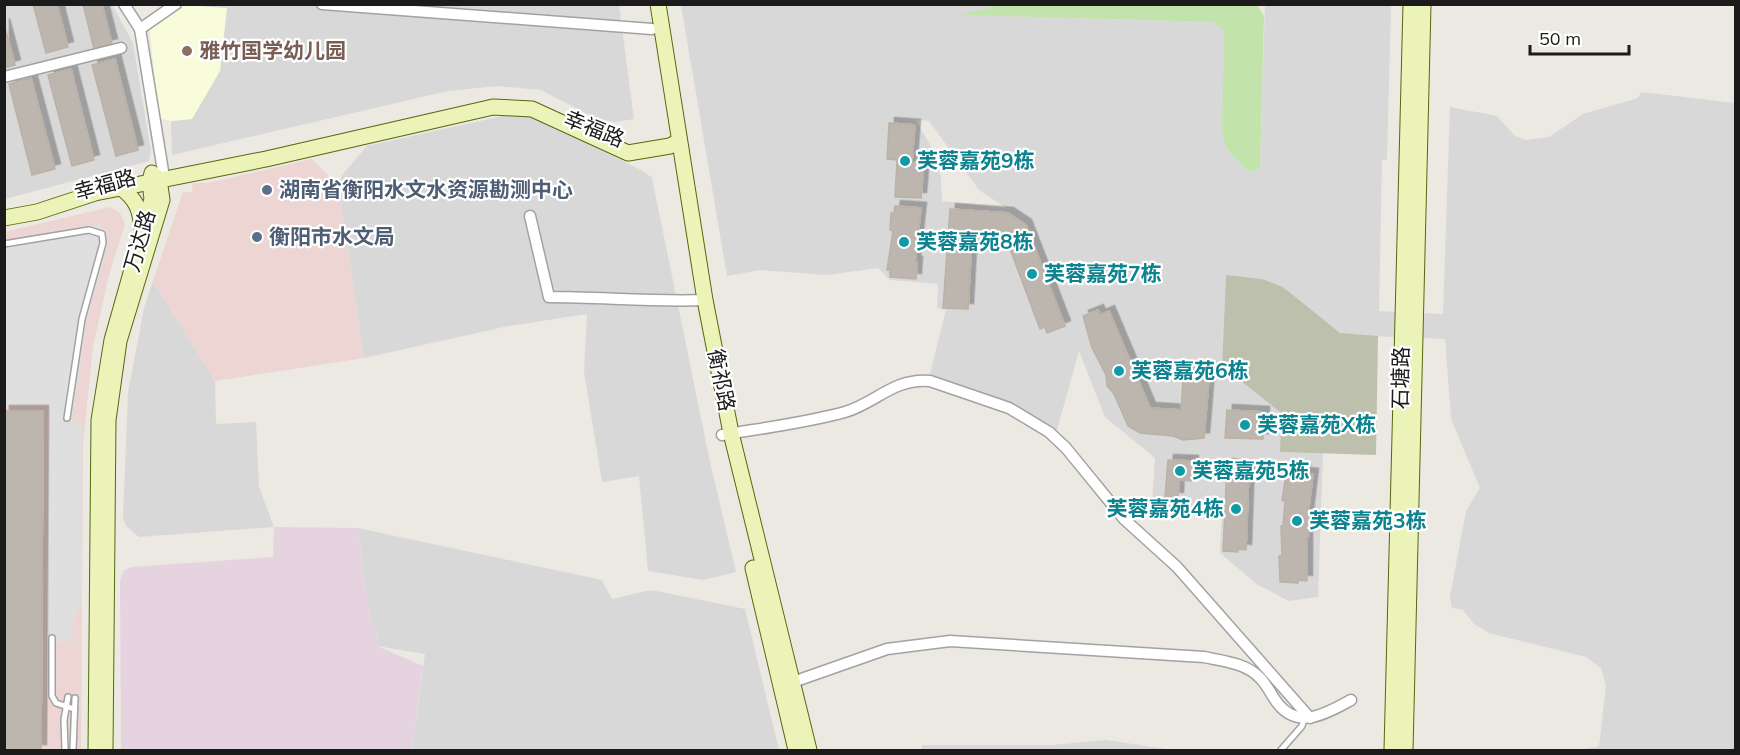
<svg xmlns="http://www.w3.org/2000/svg" width="1740" height="755" viewBox="0 0 1740 755" font-family="Mulish,'Noto Sans SC',sans-serif">
<style>
.residential{fill:#d9d8d8;fill-rule:evenodd}
.commercial{fill:#ecd5d2}
.industrial{fill:#e5d4e0}
.education{fill:#f9fcdb}
.construction{fill:#bec0ae}
.grass{fill:#c2e3ab}
.parking{fill:#dfdfdf}
.building{fill:#bcb6af;stroke:#bcb1a5;stroke-width:1.5;filter:url(#shadow)}
.lines{fill:none;stroke-linecap:round;stroke-linejoin:round}
.lane-casing{stroke:#a2a2a2;stroke-width:8}
.street-casing{stroke:#a2a2a2;stroke-width:13}
.secondary-casing{stroke:#57670d;stroke-width:17}
.lane{stroke:#fff;stroke-width:5}
.street{stroke:#fff;stroke-width:10}
.secondary{stroke:#ecf3b9;stroke-width:15}
.education-dot{fill:#8d6e63;stroke:#fff;stroke-width:2}
.culture-dot{fill:#0f9aa8;stroke:#fff;stroke-width:2}
.service-dot{fill:#5c6f8a;stroke:#fff;stroke-width:2}
.labels{text-anchor:middle;stroke-width:4.5;stroke-linejoin:round;paint-order:stroke}
.education-label{font-size:21px;font-weight:bold;fill:#785e54;stroke:#fff;text-anchor:start}
.street-label{font-size:21px;fill:#1b1b1b;stroke:#fff}
.culture-label{font-size:21px;font-weight:bold;fill:#0d838f;stroke:#fff;text-anchor:start}
.service-label{font-size:21px;font-weight:bold;fill:#4e5e75;stroke:#fff;text-anchor:start}
</style>
<defs>
<filter id="shadow"><feDropShadow dx="5.5" dy="-5.5" stdDeviation="0" flood-color="#0004"/></filter>
</defs>
<rect width="100%" height="100%" fill="#ece9e2"/>
<g class="residential">
<polygon points="173,4 619,5 634,119 615,122 595,118 541,90 497,86 448,91 172,155 171,121 192,119 227,9 181,5 176,9"/>
<path d="M1005,4L964,15L1213,22L1224,31L1222,131L1226,148L1248,172L1260,169L1265,5H1391L1387,160H1382L1379,311L1443,314L1450,107L1497,116L1515,136L1526,140L1549,137L1583,114L1638,98L1641,92L1735,103V750H1582L1599,746L1606,685L1601,668L1586,657L1489,633L1474,624L1463,610L1452,608L1450,596L1466,511L1480,488L1451,419L1445,339L1344,335L1316,316L1283,287L1226,275L1222,366L1281,413L1280,452L1323,453L1318,597L1289,601L1258,585L1220,553L1222,510L1152,506L1155,458L1105,417L1079,351L1057,430L1012,403L930,374L946,310L937,308L938,284L890,280L878,268L827,275L760,270L727,276L681,5ZM915,119L929,121L979,190L1006,208L942,201L941,178L933,150Z"/>
<polygon points="5,5 112,5 133,43 151,151 149,161 5,199"/>
<polygon points="507,115 534,117 645,172 652,178 710,462 736,572 703,580 648,571 639,476 602,482 584,372 587,314 504,327 364,358 339,187 342,175 367,146"/>
<polygon points="153,281 215,381 216,424 256,422 259,487 274,527 139,537 126,526 123,517 128,393 144,308"/>
<polygon points="358,528 602,580 612,599 651,590 745,609 779,750 412,750 425,654 377,646 376,625 370,620"/>
<polygon points="1106,740 1173,750 922,750 922,745 1054,745"/>
</g>
<g class="commercial">
<polygon points="312,159 339,187 364,358 215,381 153,281 183,192 192,192 193,183 208,183"/>
<polygon points="110,207 120,213 125,224 109,275 93,347 83,443 81,750 5,750 4,232"/>
</g>
<polygon class="industrial" points="274,527 358,528 370,620 376,625 377,646 423,666 412,750 121,750 120,582 123,571 131,567 273,557"/>
<polygon class="education" points="181,5 227,8 220,71 192,119 171,121 158,118 150,30"/>
<polygon class="construction" points="1226,275 1262,279 1283,287 1340,333 1378,336 1376,455 1280,452 1281,413 1222,366"/>
<polygon class="grass" points="1005,4 1257,5 1264,16 1260,169 1248,172 1226,148 1222,131 1224,31 1213,22 960,15"/>
<polygon class="parking" points="99,224 107,234 107,248 87,320 72,423 82,423 81,603 73,620 71,641 47,642 49,406 5,406 5,241"/>
<g class="building">
<polygon points="33,4 57,4 68,47 46,53"/>
<polygon points="83,4 102,4 112,44 94,49"/>
<polygon points="4,24 15,65 4,68"/>
<polygon points="115,59 138,150 116,156 92,65"/>
<polygon points="71,69 94,160 72,166 48,75"/>
<polygon points="31,78 55,169 32,175 9,84"/>
<polygon points="889,123 915,125 912,162 924,162 921,198 895,197 897,160 887,159"/>
<polygon points="895,206 921,208 915,262 917,262 916,279 890,277 890,270 887,270 893,231 890,230 891,213 894,213"/>
<polygon points="950,209 1008,213 1026,225 1065,326 1047,333 1045,327 1040,329 1007,241 1000,237 972,236 968,309 943,308"/>
<polygon points="1098,310 1100,315 1109,311 1150,408 1181,410 1184,366 1210,367 1204,438 1183,440 1173,436 1140,433 1128,426 1114,394 1107,386 1106,375 1092,348 1083,316"/>
<polygon points="1227,410 1264,412 1263,439 1225,438"/>
<polygon points="4,411 43,411 41,750 4,750"/>
<polygon points="1168,460 1193,461 1192,481 1179,480 1178,498 1165,497"/>
<polygon points="1227,464 1249,468 1246,550 1238,549 1238,552 1223,551"/>
<polygon points="1287,469 1305,470 1304,473 1313,474 1308,516 1311,516 1309,536 1307,536 1307,581 1298,580 1298,583 1280,582 1279,556 1282,556 1281,526 1283,526 1285,501 1282,500"/>
</g>
<g class="lines">
<g class="lane-casing">
<g id="lane">
<polyline points="4,244 89,230 102,234 103,243 82,319 67,418"/>
<polyline points="52,638 52,696 56,703 74,709"/>
<polyline points="65,750 64,720 68,697"/>
<polyline points="73,750 75,698"/>
<polyline points="1281,750 1302,726 1304,719"/>
</g>
</g>
<g class="street-casing">
<g id="street">
<polyline points="124,4 140,29 163,171"/>
<polyline points="322,4 652,29"/>
<polyline points="140,29 176,4"/>
<polyline points="4,77 121,48"/>
<path d="M530,216L549,297C601,297 653,302 705,300"/>
<path d="M722,435C763,428 805,423 845,412C876,403 893,378 930,381L1009,408L1049,432L1066,448L1124,519L1177,567L1310,718"/>
<path d="M793,682L887,649L950,641L1204,657C1223,661 1246,663 1260,678C1268,686 1272,697 1279,705C1300,730 1329,712 1351,700"/>
</g>
</g>
<g class="secondary-casing">
<g id="secondary">
<polyline points="658,4 705,300 731,433 809,750"/>
<path d="M121,188C136,199 140,209 142,228"/>
<polyline points="4,218 37,212 95,193 266,159 493,107 532,109 628,153 670,146 679,141"/>
<polyline points="753,568 796,750"/>
<polyline points="96,750 99,420 112,340 152,199 150,182 152,173 159,179 162,200 119,341 108,420 105,750"/>
<polyline points="1392,750 1411,4"/>
<polyline points="1405,750 1423,4"/>
</g>
</g>
<use href="#lane" class="lane"/>
<use href="#street" class="street"/>
<use href="#secondary" class="secondary"/>
</g>
<circle class="education-dot" cx="187" cy="51" r="6"/>
<g class="culture-dot">
<circle cx="905" cy="161" r="6"/>
<circle cx="904" cy="242" r="6"/>
<circle cx="1032" cy="274" r="6"/>
<circle cx="1119" cy="371" r="6"/>
<circle cx="1245" cy="425" r="6"/>
<circle cx="1180" cy="471" r="6"/>
<circle cx="1236" cy="509" r="6"/>
<circle cx="1297" cy="521" r="6"/>
</g>
<g class="service-dot">
<circle cx="267" cy="190" r="6"/>
<circle cx="257" cy="237" r="6"/>
</g>
<g class="labels">
<g class="education-label">
<text x="199" y="58">雅竹国学幼儿园</text>
</g>
<g class="street-label">
<text transform="translate(594 129) rotate(22)" y="7">幸福路</text>
<text transform="translate(105 185) rotate(-15)" y="7">幸福路</text>
<text transform="translate(140 241) rotate(-74)" y="7">万达路</text>
<text transform="translate(1401 378) rotate(-89)" y="7">石塘路</text>
<text transform="translate(721 380) rotate(79)" y="7">衡祁路</text>
</g>
<g class="culture-label">
<text x="917" y="168">芙蓉嘉苑9栋</text>
<text x="916" y="249">芙蓉嘉苑8栋</text>
<text x="1044" y="281">芙蓉嘉苑7栋</text>
<text x="1131" y="378">芙蓉嘉苑6栋</text>
<text x="1257" y="432">芙蓉嘉苑X栋</text>
<text x="1192" y="478">芙蓉嘉苑5栋</text>
<text x="1224" y="516" text-anchor="end">芙蓉嘉苑4栋</text>
<text x="1309" y="528">芙蓉嘉苑3栋</text>
</g>
<g class="service-label">
<text x="279" y="197">湖南省衡阳水文水资源勘测中心</text>
<text x="269" y="244">衡阳市水文局</text>
</g>
</g>
<rect width="1740" height="755" fill="none" stroke="#1b1b1b" stroke-width="12"/>
<path d="M1530 45v9h99v-9" fill="none" stroke="#1b1b1b" stroke-width="3"/>
<text x="1539" y="45" font-size="18" fill="#1b1b1b" stroke="#ffffff" stroke-width="4.5" paint-order="stroke">50 m</text>
</svg>
